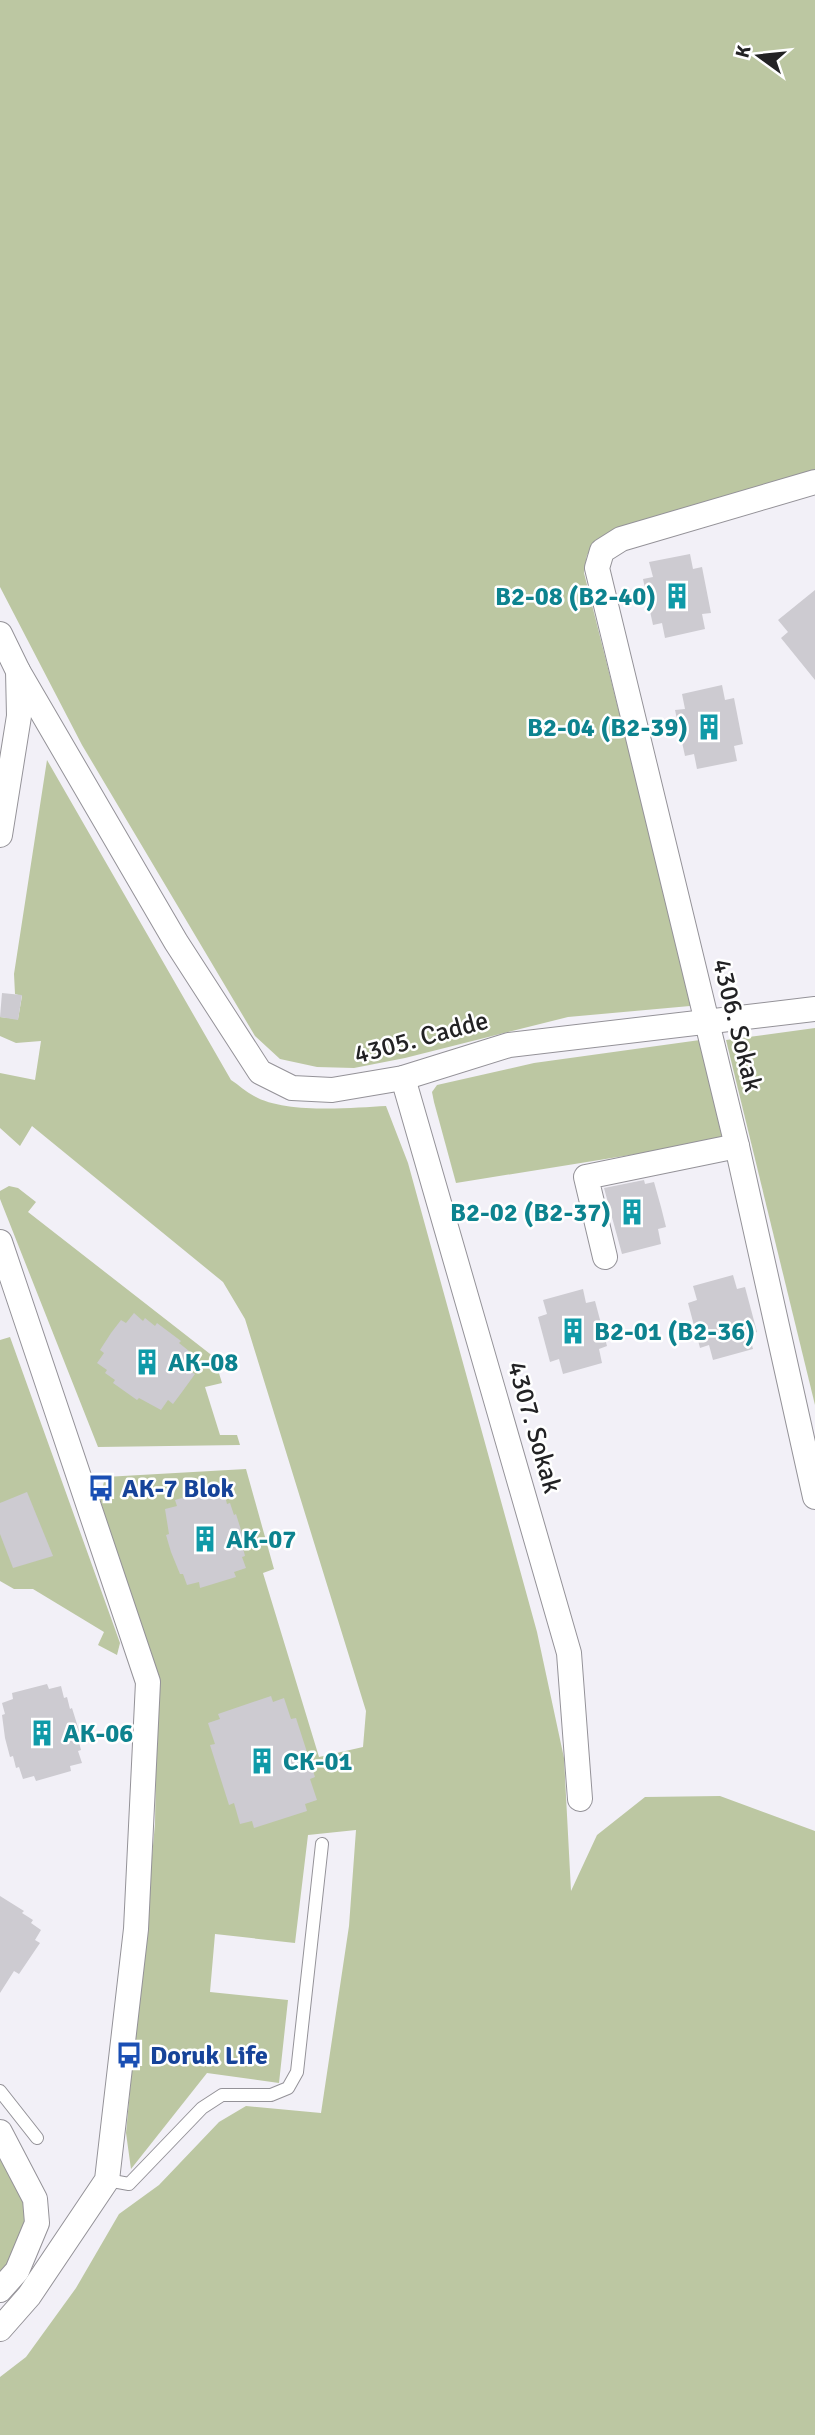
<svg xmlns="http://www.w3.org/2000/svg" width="815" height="2435" viewBox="0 0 815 2435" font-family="Signika,sans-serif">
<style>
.green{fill:#bcc7a2}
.building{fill:#cdcbd1}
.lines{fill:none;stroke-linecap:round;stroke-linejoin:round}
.lane-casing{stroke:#949298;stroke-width:14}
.street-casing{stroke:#949298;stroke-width:26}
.lane{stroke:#fff;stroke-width:12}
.street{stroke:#fff;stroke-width:24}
.labels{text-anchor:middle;stroke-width:5;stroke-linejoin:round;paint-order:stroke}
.culture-label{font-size:26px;font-weight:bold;fill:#0d838f;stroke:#fff;text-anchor:start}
.street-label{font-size:26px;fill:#222224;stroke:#fff}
.transit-label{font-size:26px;font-weight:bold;fill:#164399;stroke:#fff;text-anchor:start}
</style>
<rect width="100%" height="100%" fill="#f2f0f7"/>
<g class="green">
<polygon points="0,0 815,0 815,470 605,537 587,555 584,573 691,998 690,1006 568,1017 405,1058 354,1068 317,1067 280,1059 255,1036 82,745 0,587"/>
<path d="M47,760L231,1080C239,1085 246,1092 254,1096C285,1114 351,1108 386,1106L408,1163L537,1632L564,1758L571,1891L597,1835L645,1797L720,1796L815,1831V2435H0V2377L26,2357L76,2288L119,2214L159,2185L219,2122L246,2106L321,2113L349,1926L356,1830L308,1835L295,1943L215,1934L210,1992L288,2000L279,2083L207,2073L131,2169L126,2133L155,1824L157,1701L135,1616L100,1499L105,1477L246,1469L274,1569L263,1573L319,1757L363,1747L366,1711L245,1319L223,1282L32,1126L20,1146L0,1128V1073L35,1080L41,1041L16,1043L0,1036V1017L18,1019L22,996L15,994L14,974Z"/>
<polygon points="815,1028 815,1405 726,1040"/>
<polygon points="700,1040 722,1137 717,1141 456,1183 434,1102 432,1092 437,1085 534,1063"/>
<polygon points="9,1186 18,1188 36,1202 28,1212 214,1357 222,1383 205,1387 220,1435 237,1435 240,1445 98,1447 0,1199 0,1191"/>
<polygon points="10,1337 120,1643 117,1655 98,1645 104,1632 33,1589 14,1589 0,1581 0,1340"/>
<polygon points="0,2140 31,2214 0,2286"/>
</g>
<g class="building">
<polygon points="690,554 693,569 702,567 711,613 702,614 705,629 665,638 662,623 653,625 643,579 653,577 649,562"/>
<polygon points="815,590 815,680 781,638 788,632 778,620"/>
<polygon points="722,685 725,700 734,698 743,744 734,746 737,761 697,769 694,754 685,756 675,710 685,709 682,694"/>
<polygon points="2,993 22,995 18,1020 0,1017"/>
<polygon points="644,1180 645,1184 654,1182 661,1207 666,1227 658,1229 661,1244 622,1254 604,1188"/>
<polygon points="733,1275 737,1289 745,1287 757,1332 749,1335 753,1349 713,1360 709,1345 700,1348 688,1303 697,1300 693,1286"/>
<polygon points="583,1289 586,1303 595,1301 607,1346 599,1349 602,1363 563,1374 559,1359 550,1362 538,1317 547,1314 543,1300"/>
<polygon points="134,1313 143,1321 145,1318 155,1326 157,1323 181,1341 179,1343 189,1351 187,1353 197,1360 190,1371 195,1374 182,1392 173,1404 168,1400 161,1410 139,1398 137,1400 113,1383 115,1380 105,1373 107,1370 97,1363 104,1353 100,1350 111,1333 121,1320 126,1323"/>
<polygon points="210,1490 212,1495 224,1492 227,1504 230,1503 234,1515 236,1514 245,1543 242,1544 245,1556 242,1557 246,1568 234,1572 236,1577 200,1588 199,1582 187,1585 183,1574 180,1574 171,1552 166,1535 169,1534 165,1509 177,1506 175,1500"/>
<polygon points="27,1492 53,1556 13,1568 0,1534 0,1503"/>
<polygon points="47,1684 49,1689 61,1686 64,1698 67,1697 70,1709 72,1708 81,1737 78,1738 81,1750 78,1751 82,1763 70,1766 71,1771 36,1781 34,1776 23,1779 19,1767 16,1768 13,1756 10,1757 5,1738 2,1715 5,1714 2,1703 13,1699 12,1693"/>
<polygon points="271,1696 273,1702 284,1698 291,1719 296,1718 315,1777 310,1779 317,1800 305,1804 307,1811 254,1828 252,1821 240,1824 234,1803 229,1805 210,1745 215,1744 208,1723 220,1719 218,1714"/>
<polygon points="0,1896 24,1911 22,1913 33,1920 31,1923 41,1930 35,1940 40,1943 19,1974 14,1971 0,1993"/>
</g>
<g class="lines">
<g class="lane-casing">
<g id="lane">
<polyline points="0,2091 37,2138"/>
<polyline points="107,2180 129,2184 202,2108 222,2095 271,2095 288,2088 297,2072 322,1844"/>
</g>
</g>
<g class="street-casing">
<g id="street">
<polyline points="815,482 621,539 602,551 597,568 737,1146 815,1497"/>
<polyline points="0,634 18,671 19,716 0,835"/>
<polyline points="18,671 176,942 260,1072 292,1088 332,1090 403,1078 509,1045 815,1009"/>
<polyline points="403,1078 569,1653 580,1799"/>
<polyline points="0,1242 148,1682 136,1929 107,2180 29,2296 0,2329"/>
<polyline points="605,1257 586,1177 737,1146"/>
<polyline points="0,2132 35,2199 37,2223 17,2271 0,2290"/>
</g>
</g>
<use href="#lane" class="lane"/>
<use href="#street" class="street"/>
</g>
<defs>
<g id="building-bare" transform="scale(2.1)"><path d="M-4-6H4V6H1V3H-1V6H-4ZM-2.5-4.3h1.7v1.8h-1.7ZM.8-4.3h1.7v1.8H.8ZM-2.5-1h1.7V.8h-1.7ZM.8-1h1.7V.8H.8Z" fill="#0f9aa8" stroke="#fff" stroke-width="2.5" paint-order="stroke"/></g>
<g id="bus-bare" transform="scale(2.1)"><path d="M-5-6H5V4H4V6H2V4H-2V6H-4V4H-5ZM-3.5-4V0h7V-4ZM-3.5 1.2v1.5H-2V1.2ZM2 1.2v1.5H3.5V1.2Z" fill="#1a4fb4" stroke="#fff" stroke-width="2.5" paint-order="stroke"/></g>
</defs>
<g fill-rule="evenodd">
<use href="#building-bare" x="677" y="596"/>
<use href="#building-bare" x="709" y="727"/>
<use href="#building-bare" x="632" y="1212"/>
<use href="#building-bare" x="573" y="1331"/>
<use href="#building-bare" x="147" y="1362"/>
<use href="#bus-bare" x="101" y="1488"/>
<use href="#building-bare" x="205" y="1539"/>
<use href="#building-bare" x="42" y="1733"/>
<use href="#building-bare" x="262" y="1761"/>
<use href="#bus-bare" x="129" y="2055"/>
</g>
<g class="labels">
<g class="culture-label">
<text x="656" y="605" text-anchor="end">B2-08 (B2-40)</text>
<text x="688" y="736" text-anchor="end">B2-04 (B2-39)</text>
<text x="611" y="1221" text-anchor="end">B2-02 (B2-37)</text>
<text x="594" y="1340">B2-01 (B2-36)</text>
<text x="168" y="1371">AK-08</text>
<text x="226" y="1548">AK-07</text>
<text x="63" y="1742">AK-06</text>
<text x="283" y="1770">CK-01</text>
</g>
<g class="street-label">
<text transform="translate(738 1025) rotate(76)" y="9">4306. Sokak</text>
<text transform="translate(421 1037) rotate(-15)" y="9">4305. Cadde</text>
<text transform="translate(535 1427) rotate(74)" y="9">4307. Sokak</text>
</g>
<g class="transit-label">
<text x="122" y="1497">AK-7 Blok</text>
<text x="150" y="2064">Doruk Life</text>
</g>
</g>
<g transform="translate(759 56) rotate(285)" stroke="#ffffff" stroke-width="5" paint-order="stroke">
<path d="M0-5L12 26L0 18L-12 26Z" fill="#222224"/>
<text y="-10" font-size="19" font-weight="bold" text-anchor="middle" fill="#222224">K</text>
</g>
</svg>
